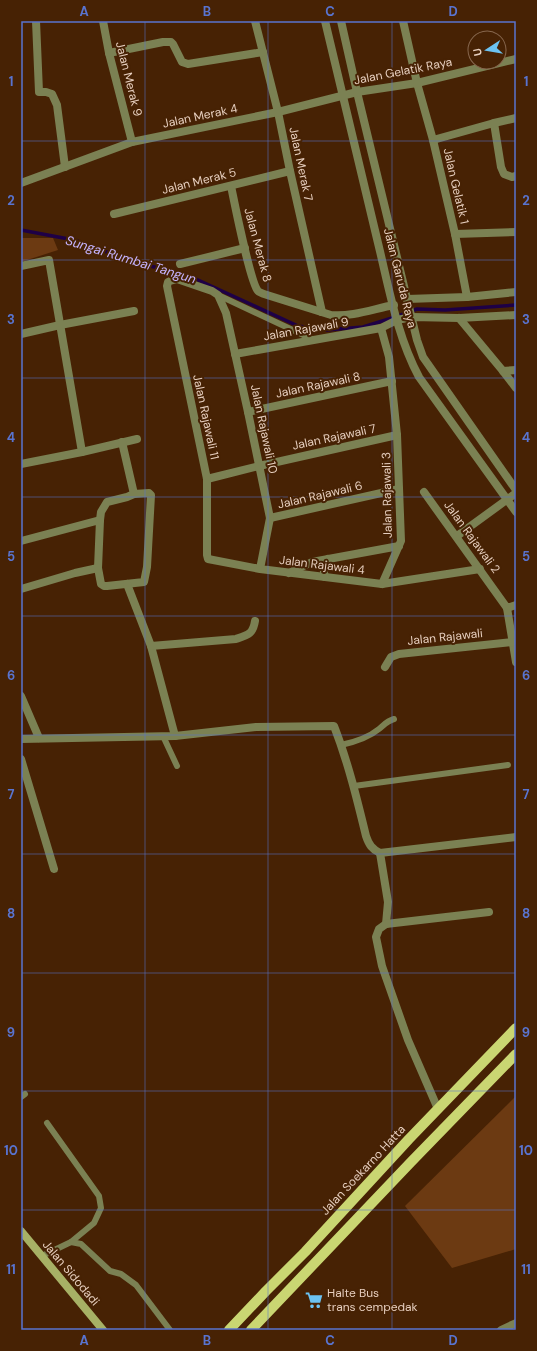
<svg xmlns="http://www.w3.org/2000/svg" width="537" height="1351" viewBox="0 0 537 1351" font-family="'DM Sans',sans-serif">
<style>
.green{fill:#6c3a12}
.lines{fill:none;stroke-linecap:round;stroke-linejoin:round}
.stream{stroke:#1e0046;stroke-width:3.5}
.lane{stroke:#7b8153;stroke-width:6}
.street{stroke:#7b8153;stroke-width:8}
.secondary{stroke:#a7b165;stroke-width:8}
.primary{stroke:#cad672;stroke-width:10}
.grid{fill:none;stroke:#5974d0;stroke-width:1;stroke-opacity:0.55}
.labels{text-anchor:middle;stroke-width:4;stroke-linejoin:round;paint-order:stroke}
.street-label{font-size:12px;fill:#e6cebe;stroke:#472204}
.poi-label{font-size:12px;fill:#e6cebe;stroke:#472204;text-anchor:start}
.water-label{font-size:13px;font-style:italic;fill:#c5b3fe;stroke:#472204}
.neatline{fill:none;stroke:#5974d0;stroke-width:1.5}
.grid-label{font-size:13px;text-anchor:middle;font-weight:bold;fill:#5974d0}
</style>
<rect width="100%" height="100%" fill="#472204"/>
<g class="green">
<polygon points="21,238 53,238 58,250 21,262"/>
<polygon points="516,1096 516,1249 452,1268 405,1206"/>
</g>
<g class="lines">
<g class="stream">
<polyline points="21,230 74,240 137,263 185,274 298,326 327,330 363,327 392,318"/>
<polyline points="398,316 417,309 445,310 516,305"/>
</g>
<g class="lane">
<polyline points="218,295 314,340"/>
<polyline points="163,736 177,766"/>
<path d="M341,745C355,742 368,738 379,729C385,724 387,721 394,719"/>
<polyline points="354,786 508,765"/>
<polyline points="21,1097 25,1094"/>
<polyline points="47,1123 99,1196 101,1208 94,1223 71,1242"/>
<polyline points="42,1256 71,1242 81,1244 110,1271 121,1274 136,1285 170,1330"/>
</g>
<g class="street">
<polyline points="36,21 39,92 46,92 52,94 57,105 65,167"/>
<polyline points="103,21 109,53 132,142"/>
<polyline points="255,21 278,112 290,171 322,312"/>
<path d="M325,21C342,95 360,169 378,243C389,288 397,336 419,377L516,512"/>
<polyline points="341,21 357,92 417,340 423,357 516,490"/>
<polyline points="403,21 417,83 433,140 455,234 467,297"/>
<polyline points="109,53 163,42 171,42 173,44 182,62 188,64 263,52"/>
<polyline points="494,123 501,167 504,174 512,177 516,176"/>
<polyline points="433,140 494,123 516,118"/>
<polyline points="21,183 132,142 278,112 357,92 417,83 516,59"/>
<path d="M231,186C234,201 251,284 258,291C260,293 264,294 267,295L331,315C352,317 373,309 394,305"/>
<polyline points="114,214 290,171"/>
<polyline points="455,234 516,232"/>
<polyline points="180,264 245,248"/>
<polyline points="21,266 49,260 82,452"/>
<polyline points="407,299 467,297 516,292"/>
<polyline points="459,318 503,371 516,388"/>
<polyline points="381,328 389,357 397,435 401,541 382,584"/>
<polyline points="21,334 60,325 134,311"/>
<polyline points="235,354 381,328 397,320 412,317 459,318 516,315"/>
<polyline points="503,371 516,370"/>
<polyline points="248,412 392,381"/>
<polyline points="21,464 82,452 137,439"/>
<polyline points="207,479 259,466 397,435"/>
<polyline points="424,492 507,608 516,605"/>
<polyline points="270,518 399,489"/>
<polyline points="100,520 101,512 107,502 127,497 134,494"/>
<polyline points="457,536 516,493"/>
<polyline points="21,541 100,520 98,568 101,584 104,586 107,586 144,582 147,567 151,495 149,493 134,494 122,442"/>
<polyline points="260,569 270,518 248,412 226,313 218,295 212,291 177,279 170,281 168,282 167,286 207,479 207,555 208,559 260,569 382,584 480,569"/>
<polyline points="289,573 312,562 399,546"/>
<path d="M325,577C323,570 323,566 328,559"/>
<polyline points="127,584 151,646 175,736"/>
<polyline points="21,589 75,573 98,568"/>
<polyline points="507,608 516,662"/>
<path d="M151,646L236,639C248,635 253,634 255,621"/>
<polyline points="385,667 391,657 399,654 513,642"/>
<polyline points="21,696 39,738"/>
<path d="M21,739L175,736L256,727L334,726C348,762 357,799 366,836C369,845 372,849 380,853L516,837"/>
<polyline points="21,759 54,869"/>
<polyline points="380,853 388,902 386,924"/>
<polyline points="438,1109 408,1040 382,966 376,937 379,929 386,924 489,912"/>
<polyline points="501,1330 516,1323"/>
</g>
<polyline class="secondary" points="21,1231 103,1330"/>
<g class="primary">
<polyline points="229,1330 266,1291 305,1252 409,1139 516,1028"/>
<polyline points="251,1330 411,1162 516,1054"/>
</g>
</g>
<path class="grid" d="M145,21V1330M268,21V1330M392,21V1330M21,141H516M21,260H516M21,378H516M21,497H516M21,616H516M21,735H516M21,854H516M21,973H516M21,1091H516M21,1210H516"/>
<defs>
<g id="supermarket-bare" transform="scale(1.38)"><path d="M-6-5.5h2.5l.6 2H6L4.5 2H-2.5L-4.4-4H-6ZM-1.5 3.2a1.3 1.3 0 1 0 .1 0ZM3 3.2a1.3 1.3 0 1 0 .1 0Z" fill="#6cc3f2" stroke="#472204" stroke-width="2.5" paint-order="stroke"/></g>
</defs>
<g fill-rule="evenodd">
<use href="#supermarket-bare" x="314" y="1300"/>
</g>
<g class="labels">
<g class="street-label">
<text transform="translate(403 71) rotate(-11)" y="4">Jalan Gelatik Raya</text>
<text transform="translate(129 79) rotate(76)" y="4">Jalan Merak 9</text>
<text transform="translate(200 116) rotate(-12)" y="4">Jalan Merak 4</text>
<text transform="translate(301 164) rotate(78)" y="4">Jalan Merak 7</text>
<text transform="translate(199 181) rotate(-14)" y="4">Jalan Merak 5</text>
<text transform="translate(456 186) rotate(77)" y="4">Jalan Gelatik 1</text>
<text transform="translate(258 245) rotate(75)" y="4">Jalan Merak 8</text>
<text transform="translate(400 278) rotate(76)" y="4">Jalan Garuda Raya</text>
<text transform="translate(306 329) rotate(-10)" y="4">Jalan Rajawali 9</text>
<text transform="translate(318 385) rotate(-12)" y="4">Jalan Rajawali 8</text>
<text transform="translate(206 417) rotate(78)" y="4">Jalan Rajawali 11</text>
<text transform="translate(264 429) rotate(78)" y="4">Jalan Rajawali 10</text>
<text transform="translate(334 437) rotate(-12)" y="4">Jalan Rajawali 7</text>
<text transform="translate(320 495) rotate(-13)" y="4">Jalan Rajawali 6</text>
<text transform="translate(387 495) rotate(-91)" y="4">Jalan Rajawali 3</text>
<text transform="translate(472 537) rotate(54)" y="4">Jalan Rajawali 2</text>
<text transform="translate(322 565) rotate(7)" y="4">Jalan Rajawali 4</text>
<text transform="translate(445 637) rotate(-6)" y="4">Jalan Rajawali</text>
<text transform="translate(363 1170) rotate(-47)" y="4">Jalan Soekarno Hatta</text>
<text transform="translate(71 1273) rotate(50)" y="4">Jalan Sidodadi</text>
</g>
<g class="poi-label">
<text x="327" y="1297">Halte Bus<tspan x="327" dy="14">trans cempedak</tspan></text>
</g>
<g class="water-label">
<text transform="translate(131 259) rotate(17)" y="5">Sungai Rumbai Tangun</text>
</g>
</g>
<rect width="537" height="1351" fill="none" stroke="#472204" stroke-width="44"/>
<g transform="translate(487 50) rotate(258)"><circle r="19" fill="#472204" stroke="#87674e"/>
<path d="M0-3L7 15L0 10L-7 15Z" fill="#6cc3f2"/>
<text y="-6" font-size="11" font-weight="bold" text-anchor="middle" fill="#e6cebe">U</text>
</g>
<rect x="22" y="22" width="493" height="1307" class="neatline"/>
<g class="grid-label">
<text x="84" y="16">A</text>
<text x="207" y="16">B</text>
<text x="330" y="16">C</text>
<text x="453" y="16">D</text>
<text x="11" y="86">1</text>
<text x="526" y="86">1</text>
<text x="11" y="205">2</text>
<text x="526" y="205">2</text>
<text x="11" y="324">3</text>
<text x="526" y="324">3</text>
<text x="11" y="442">4</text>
<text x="526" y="442">4</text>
<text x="11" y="561">5</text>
<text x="526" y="561">5</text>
<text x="11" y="680">6</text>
<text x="526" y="680">6</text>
<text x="11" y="799">7</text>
<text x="526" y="799">7</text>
<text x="11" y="918">8</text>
<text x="526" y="918">8</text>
<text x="11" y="1037">9</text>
<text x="526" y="1037">9</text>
<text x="11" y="1155">10</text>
<text x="526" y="1155">10</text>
<text x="11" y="1274">11</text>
<text x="526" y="1274">11</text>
<text x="84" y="1345">A</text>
<text x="207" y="1345">B</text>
<text x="330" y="1345">C</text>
<text x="453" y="1345">D</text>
</g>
</svg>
